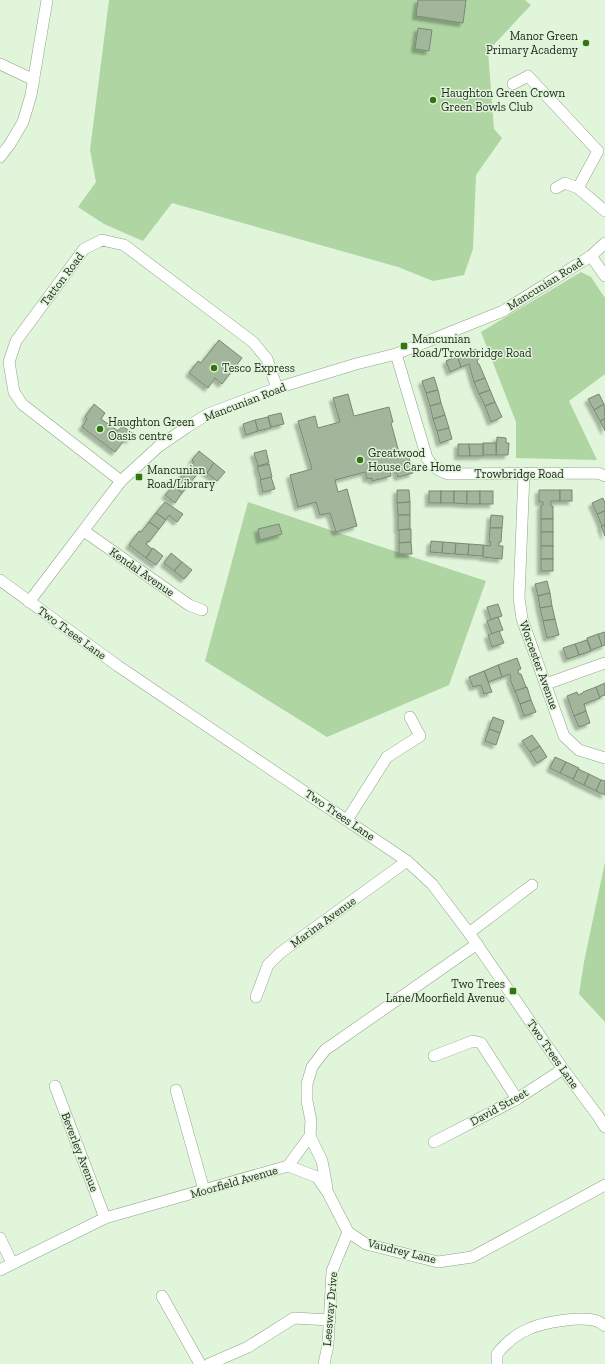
<svg xmlns="http://www.w3.org/2000/svg" width="605" height="1364" viewBox="0 0 605 1364" font-family="'Zilla Slab',serif">
<style>
.green{fill:#aed5a2}
.building{fill:#a2b69c;stroke:#778a71;filter:url(#shadow)}
.lines{fill:none;stroke-linecap:round;stroke-linejoin:round}
.street-casing{stroke:#90a38a;stroke-width:12}
.street{stroke:#fff;stroke-width:11}
.poi-dot{fill:#327512;stroke:#e0f5da;stroke-width:1.5}
.labels{text-anchor:middle;stroke-width:3;stroke-linejoin:round;paint-order:stroke}
.poi-label{font-size:12px;fill:#1e261c;stroke:#e0f5da;text-anchor:start}
.street-label{font-size:12px;fill:#1e261c;stroke:#e0f5da}
</style>
<defs>
<filter id="shadow"><feDropShadow dx="-3.5" dy="3.5" stdDeviation="1" flood-color="#0004"/></filter>
</defs>
<rect width="100%" height="100%" fill="#e0f5da"/>
<g class="green">
<polygon points="109,0 525,0 531,5 488,51 494,129 502,138 476,175 473,249 464,275 433,281 398,267 172,203 143,241 104,224 78,207 96,182 90,150"/>
<polygon points="581,272 591,277 605,298 605,374 569,401 597,460 516,458 516,422 481,332"/>
<polygon points="248,502 336,532 486,581 449,685 327,737 205,661"/>
<polygon points="605,862 605,1022 579,994 584,962"/>
</g>
<g class="building">
<polygon points="418,0 466,0 463,23 416,16"/>
<polygon points="418,28 432,30 429,51 415,49"/>
<polygon points="219,340 242,358 222,384 215,378 208,388 189,373 198,361 201,363"/>
<polygon points="476,349 479,358 477,361 478,364 479,364 485,378 474,382 469,364 461,367 457,356"/>
<polygon points="457,356 461,367 450,372 446,361"/>
<polygon points="434,377 438,390 426,393 422,381"/>
<polygon points="485,378 490,390 479,394 474,382"/>
<polygon points="438,390 441,403 430,406 426,393"/>
<polygon points="490,390 495,402 485,406 479,394"/>
<polygon points="348,394 354,416 389,407 393,422 391,423 400,456 408,454 413,473 398,477 394,465 389,466 391,476 372,481 372,478 367,479 365,472 335,480 338,492 347,489 357,526 336,532 330,513 320,515 316,502 298,507 290,475 312,469 298,421 315,416 318,428 340,422 333,398"/>
<polygon points="599,394 604,404 594,410 588,399"/>
<polygon points="495,402 502,417 491,422 485,406"/>
<polygon points="441,403 445,415 433,419 430,406"/>
<polygon points="94,404 105,413 101,419 118,431 122,426 134,434 129,440 126,438 115,452 82,427 87,419 85,417"/>
<polygon points="604,404 605,419 600,421 594,410"/>
<polygon points="281,413 284,424 271,427 268,416"/>
<polygon points="445,415 449,428 437,431 433,419"/>
<polygon points="268,417 271,428 258,431 255,420"/>
<polygon points="605,419 605,431 600,421"/>
<polygon points="255,420 258,431 246,435 243,424"/>
<polygon points="449,428 452,439 440,443 437,431"/>
<polygon points="497,437 506,438 506,443 509,443 508,455 496,455"/>
<rect x="483" y="443" width="13" height="12"/>
<polygon points="458,444 469,444 470,456 458,456"/>
<polygon points="469,444 483,444 483,456 470,456"/>
<polygon points="266,450 269,463 258,466 254,453"/>
<polygon points="199,451 214,463 207,473 201,469 191,482 182,475 194,462 192,460"/>
<polygon points="214,463 225,472 217,481 207,473"/>
<polygon points="269,464 272,477 261,480 257,467"/>
<polygon points="182,475 191,482 182,493 173,486"/>
<polygon points="271,477 275,489 263,492 260,480"/>
<polygon points="173,486 182,493 175,503 165,495"/>
<polygon points="397,490 409,490 410,502 397,503"/>
<polygon points="539,490 560,490 560,501 551,501 551,506 553,506 553,519 541,519 541,505 543,505 543,502 539,502"/>
<rect x="560" y="490" width="12" height="11"/>
<rect x="429" y="491" width="12" height="12"/>
<rect x="441" y="491" width="13" height="12"/>
<polygon points="454,491 467,491 467,504 454,503"/>
<rect x="467" y="491" width="13" height="13"/>
<rect x="480" y="491" width="13" height="13"/>
<polygon points="603,498 605,503 605,511 597,514 592,503"/>
<polygon points="165,502 183,514 177,522 169,515 166,520 156,513"/>
<polygon points="410,502 410,515 398,515 397,503"/>
<polygon points="605,511 605,525 602,526 597,514"/>
<polygon points="156,513 166,520 159,529 149,522"/>
<polygon points="398,515 410,515 410,529 398,530"/>
<polygon points="491,515 503,516 502,528 490,528"/>
<rect x="541" y="519" width="12" height="13"/>
<polygon points="149,522 159,529 149,542 148,541 146,544 152,549 146,558 129,545 139,531 141,532"/>
<polygon points="279,524 282,534 260,540 258,529"/>
<polygon points="605,525 605,536 601,526"/>
<polygon points="490,528 502,528 501,542 499,542 499,546 503,546 502,559 483,557 483,545 490,546 491,542 489,542"/>
<polygon points="411,529 411,542 399,543 399,530"/>
<rect x="541" y="532" width="12" height="14"/>
<polygon points="431,541 443,542 442,553 430,552"/>
<polygon points="411,542 412,554 399,554 399,543"/>
<polygon points="443,542 456,543 455,554 442,553"/>
<polygon points="456,543 469,544 468,555 455,554"/>
<polygon points="469,544 483,545 483,556 468,555"/>
<rect x="541" y="546" width="12" height="13"/>
<polygon points="153,548 163,556 156,565 146,558"/>
<polygon points="171,553 182,562 174,571 164,563"/>
<rect x="541" y="559" width="12" height="12"/>
<polygon points="182,562 192,570 184,579 174,571"/>
<polygon points="547,581 550,593 538,596 535,584"/>
<polygon points="550,593 552,606 540,608 538,596"/>
<polygon points="498,604 502,616 491,620 487,607"/>
<polygon points="552,606 555,619 543,621 540,608"/>
<polygon points="498,617 503,630 492,634 487,621"/>
<polygon points="555,619 559,635 547,638 543,621"/>
<polygon points="499,631 504,643 492,647 488,635"/>
<polygon points="605,632 605,645 602,646 598,634"/>
<polygon points="598,634 602,646 591,650 587,638"/>
<polygon points="587,640 591,651 579,655 575,644"/>
<polygon points="575,644 579,655 567,659 563,648"/>
<polygon points="517,658 521,669 518,670 519,674 521,674 526,687 515,692 510,679 511,678 510,674 502,677 498,665"/>
<polygon points="498,665 502,677 488,682 484,671"/>
<polygon points="484,671 492,692 484,694 481,685 473,687 469,677"/>
<polygon points="605,683 605,695 599,697 596,687"/>
<polygon points="527,687 531,700 520,704 515,691"/>
<polygon points="596,687 600,698 584,704 586,711 574,716 567,696 577,692 578,695 583,693 583,692"/>
<polygon points="531,700 536,712 524,716 520,704"/>
<polygon points="586,711 590,723 579,727 574,716"/>
<polygon points="493,717 504,721 500,733 489,729"/>
<polygon points="489,729 500,733 496,745 485,741"/>
<polygon points="532,735 540,746 530,752 522,741"/>
<polygon points="540,746 547,757 537,763 530,752"/>
<polygon points="555,757 566,762 560,773 550,768"/>
<polygon points="566,762 579,768 573,779 560,773"/>
<polygon points="578,769 589,774 584,785 573,780"/>
<polygon points="589,774 601,780 596,791 584,785"/>
<polygon points="601,780 605,781 605,795 596,791"/>
</g>
<g class="lines">
<g class="street-casing">
<g id="street">
<polyline points="0,64 34,80"/>
<polyline points="513,84 528,76 598,151 578,188"/>
<polyline points="0,157 10,144 23,122 31,95 47,0"/>
<polyline points="556,188 565,183 578,188 605,211"/>
<polyline points="591,256 605,276"/>
<path d="M396,354L427,458C432,467 439,471 448,474L598,473L605,476"/>
<polyline points="524,473 519,598 522,619 564,736 579,750 605,758"/>
<polyline points="121,481 22,404 14,392 9,362 16,341 84,249 102,240 124,245 253,342 267,359 277,388"/>
<polyline points="84,531 162,586 189,605 202,610"/>
<polyline points="0,580 118,666 407,861 432,884 469,933 563,1069 598,1116 605,1127"/>
<polyline points="29,602 121,481 158,447 187,427 208,414 277,388 356,364 396,354 503,311 591,256 605,243"/>
<polyline points="546,684 605,663"/>
<polyline points="347,820 387,757 420,736 410,717"/>
<polyline points="469,933 532,885"/>
<polyline points="256,997 268,965 280,953 407,861"/>
<polyline points="434,1056 473,1041 481,1043 517,1099"/>
<polyline points="55,1086 105,1218"/>
<polyline points="176,1090 204,1190"/>
<polyline points="310,1136 322,1161 327,1188"/>
<polyline points="434,1142 517,1099 563,1069"/>
<polyline points="288,1166 317,1177 328,1193 348,1232 366,1244 438,1262 472,1257 605,1185"/>
<polyline points="0,1238 12,1263"/>
<polyline points="0,1270 105,1218 288,1166 310,1136 311,1121 307,1101 307,1084 312,1067 325,1050 477,944"/>
<polyline points="162,1296 200,1364"/>
<polyline points="209,1364 248,1347 294,1318 330,1320"/>
<polyline points="324,1364 328,1345 332,1271 348,1232"/>
<path d="M497,1364V1354C505,1344 516,1334 529,1329C543,1322 582,1316 597,1321C600,1322 602,1324 605,1326"/>
</g>
</g>
<use href="#street" class="street"/>
</g>
<g class="poi-dot">
<circle cx="586" cy="43" r="4"/>
<circle cx="433" cy="100" r="4"/>
<rect x="400" y="342" width="8" height="8" rx="2"/>
<circle cx="214" cy="368" r="4"/>
<circle cx="100" cy="429" r="4"/>
<circle cx="360" cy="460" r="4"/>
<rect x="135" y="473" width="8" height="8" rx="2"/>
<rect x="509" y="987" width="8" height="8" rx="2"/>
</g>
<g class="labels">
<g class="poi-label">
<text x="578" y="40" text-anchor="end">Manor Green<tspan x="578" dy="14">Primary Academy</tspan></text>
<text x="441" y="97">Haughton Green Crown<tspan x="441" dy="14">Green Bowls Club</tspan></text>
<text x="412" y="343">Mancunian<tspan x="412" dy="14">Road/Trowbridge Road</tspan></text>
<text x="222" y="372">Tesco Express</text>
<text x="108" y="426">Haughton Green<tspan x="108" dy="14">Oasis centre</tspan></text>
<text x="368" y="457">Greatwood<tspan x="368" dy="14">House Care Home</tspan></text>
<text x="147" y="474">Mancunian<tspan x="147" dy="14">Road/Library</tspan></text>
<text x="505" y="988" text-anchor="end">Two Trees<tspan x="505" dy="14">Lane/Moorfield Avenue</tspan></text>
</g>
<g class="street-label">
<text transform="translate(62 279) rotate(-53)" y="4">Tatton Road</text>
<text transform="translate(545 284) rotate(-32)" y="4">Mancunian Road</text>
<text transform="translate(245 402) rotate(-21)" y="4">Mancunian Road</text>
<text x="519" y="478">Trowbridge Road</text>
<text transform="translate(142 572) rotate(35)" y="4">Kendal Avenue</text>
<text transform="translate(72 633) rotate(36)" y="4">Two Trees Lane</text>
<text transform="translate(539 665) rotate(70)" y="4">Worcester Avenue</text>
<text transform="translate(340 815) rotate(34)" y="4">Two Trees Lane</text>
<text transform="translate(323 922) rotate(-36)" y="4">Marina Avenue</text>
<text transform="translate(553 1054) rotate(55)" y="4">Two Trees Lane</text>
<text transform="translate(499 1107) rotate(-29)" y="4">David Street</text>
<text transform="translate(80 1152) rotate(69)" y="4">Beverley Avenue</text>
<text transform="translate(234 1182) rotate(-16)" y="4">Moorfield Avenue</text>
<text transform="translate(402 1251) rotate(14)" y="4">Vaudrey Lane</text>
<text transform="translate(330 1309) rotate(-85)" y="4">Leesway Drive</text>
</g>
</g>
</svg>
